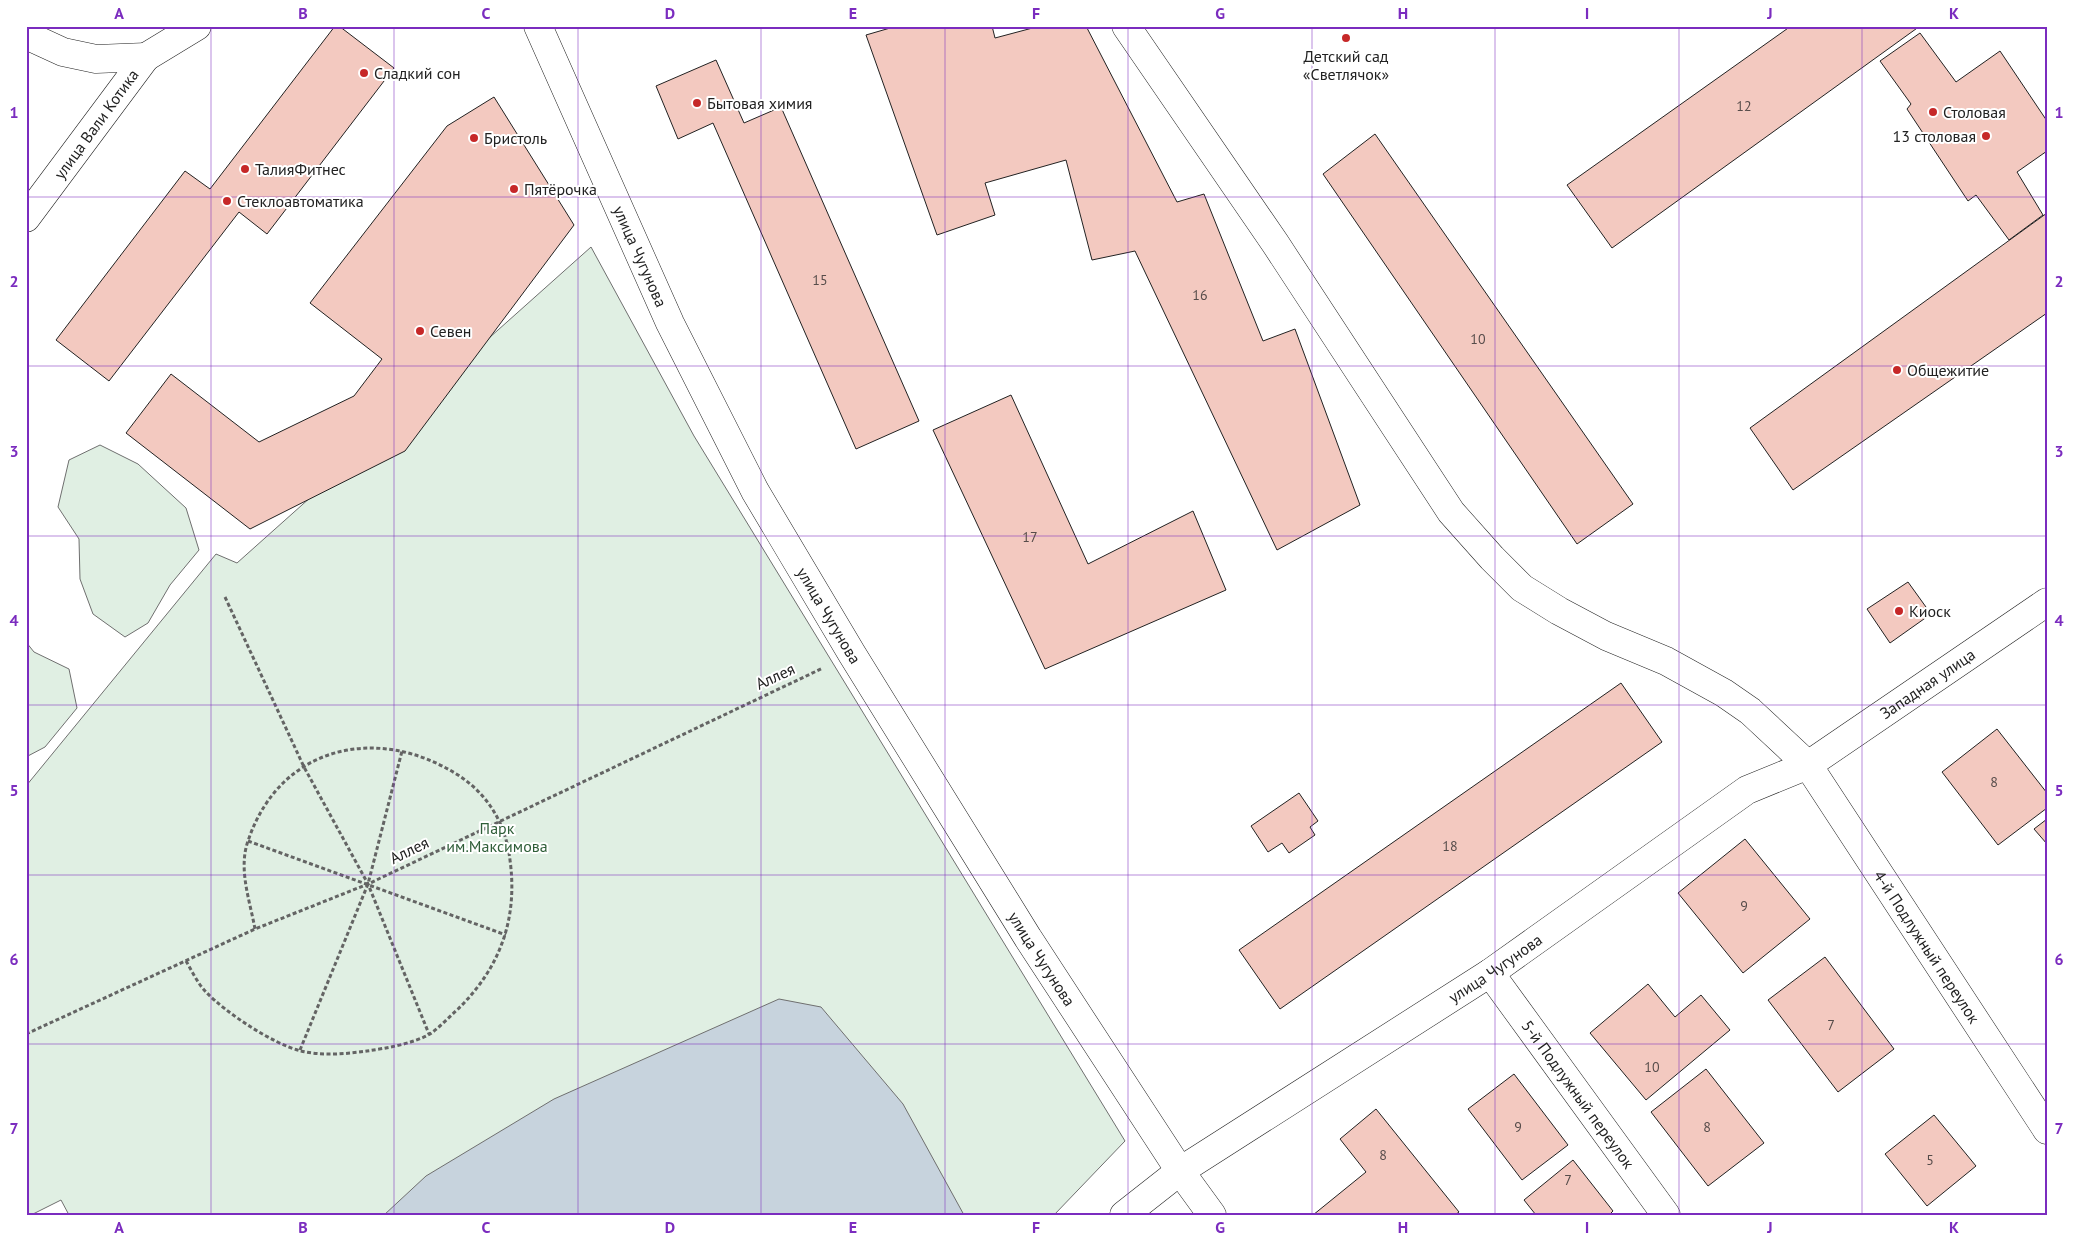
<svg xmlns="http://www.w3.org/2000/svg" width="2073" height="1241" viewBox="0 0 2073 1241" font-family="'PT Sans',sans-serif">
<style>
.green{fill:#e0efe3;stroke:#6f6f6f}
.water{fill:#c7d3dd;stroke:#6f6f6f}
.building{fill:#f3c9c0;stroke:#222}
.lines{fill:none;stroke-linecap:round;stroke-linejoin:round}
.street-casing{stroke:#222;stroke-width:29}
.path{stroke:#646464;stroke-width:3;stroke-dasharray:4 2.5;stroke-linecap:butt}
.street{stroke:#fff;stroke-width:28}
.grid{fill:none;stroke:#7b2cbf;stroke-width:1;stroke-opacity:0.55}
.poi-dot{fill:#c62828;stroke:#fff;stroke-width:2}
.labels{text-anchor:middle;stroke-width:4;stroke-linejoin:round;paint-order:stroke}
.number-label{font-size:14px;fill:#564c4a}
.poi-label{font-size:16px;fill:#222;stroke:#fff;text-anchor:start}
.street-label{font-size:16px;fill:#222;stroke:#fff}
.park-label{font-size:16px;fill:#2f5e38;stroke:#fff}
.neatline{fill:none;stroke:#7b2cbf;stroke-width:2}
.grid-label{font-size:16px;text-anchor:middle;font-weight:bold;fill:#7b2cbf}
</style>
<rect width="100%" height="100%" fill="#fff"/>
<g class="green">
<polygon points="591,247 694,436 1125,1141 1054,1215 69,1215 61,1200 31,1215 26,1215 26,786 216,554 237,563"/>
<polygon points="100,445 138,464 186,508 199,550 170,585 148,623 125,637 93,614 80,579 79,539 58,507 69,460"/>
<polygon points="26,642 34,652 69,669 77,708 45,747 26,757"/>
</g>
<polygon class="water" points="779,999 821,1007 903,1104 964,1215 384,1215 426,1176 554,1099"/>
<g class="building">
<polygon points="335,26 339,26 394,68 267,234 239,212 109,381 56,340 185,171 210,189"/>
<polygon points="897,26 992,26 995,38 1040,26 1086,26 1177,202 1204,194 1263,341 1295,329 1360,505 1277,550 1135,251 1092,260 1066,160 985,183 995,215 937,235 866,35"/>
<polygon points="1791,26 1920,26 1612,248 1567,185"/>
<polygon points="1920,33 1956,82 2000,51 2047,121 2047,151 2017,172 2043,215 2009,240 1976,195 1968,201 1907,109 1911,104 1880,61"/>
<polygon points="716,60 744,123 781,107 919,421 856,449 713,123 678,139 656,86"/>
<polygon points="494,97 574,225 405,451 250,529 126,433 171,374 259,442 354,396 382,359 310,303 447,126"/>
<polygon points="1375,134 1633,504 1577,544 1323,174"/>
<polygon points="2047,213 2047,313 1793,490 1750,428"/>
<polygon points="1011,395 1088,564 1193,511 1226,590 1045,669 933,430"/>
<polygon points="1908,582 1931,614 1890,643 1867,609"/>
<polygon points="1621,683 1662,742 1280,1009 1239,950"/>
<polygon points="1997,729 2047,793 2047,808 1998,845 1942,772"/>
<polygon points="1299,793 1318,821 1310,827 1315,835 1289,853 1282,843 1268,852 1251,826"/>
<polygon points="2047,819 2047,844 2034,829"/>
<polygon points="1745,839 1810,919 1743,973 1678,893"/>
<polygon points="1825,957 1894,1049 1838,1092 1768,1000"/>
<polygon points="1648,984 1675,1017 1701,995 1730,1030 1646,1100 1590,1033"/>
<polygon points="1706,1069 1764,1143 1708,1186 1651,1112"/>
<polygon points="1514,1074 1568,1145 1522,1180 1468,1109"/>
<polygon points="1376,1109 1459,1212 1455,1215 1313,1215 1366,1172 1340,1139"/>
<polygon points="1934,1115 1976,1166 1927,1206 1885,1154"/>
<polygon points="1573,1160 1613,1211 1609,1215 1536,1215 1524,1200"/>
</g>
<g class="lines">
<g class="street-casing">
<g id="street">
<path id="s1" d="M538,26L670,323L755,491L852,654L1028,938L1180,1171L1212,1215"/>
<path id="s2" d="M1126,26L1275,243L1451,512L1492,558L1522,588L1559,611L1606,636L1666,661L1724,693L1750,711L1808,765L2047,1130"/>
<polyline points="26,35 63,52 96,59 146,57 26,218"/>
<polyline points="146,57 197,26"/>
<path id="s3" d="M1490,973L1666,1215"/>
<path id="s4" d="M1124,1215L1180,1171L1490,973L1747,790L1808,765L2047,602"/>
</g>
</g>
<g class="path">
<polyline points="225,597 304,767 368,884 429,1034"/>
<polyline points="248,841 506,935"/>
<path d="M186,961C192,971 198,984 206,992C226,1013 273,1044 301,1051C322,1056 346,1054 367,1051C387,1048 412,1044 430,1034C440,1027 449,1017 458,1009C500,968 518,919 510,860C506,825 489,795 458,775C378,724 280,745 248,841C238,869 250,901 255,929"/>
<polyline points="26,1034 255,929 368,884 823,668"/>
<polyline points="300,1050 368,884 402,751"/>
</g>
<use href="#street" class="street"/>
</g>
<path class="grid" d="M211,26V1215M394,26V1215M578,26V1215M761,26V1215M945,26V1215M1128,26V1215M1312,26V1215M1495,26V1215M1679,26V1215M1862,26V1215M26,197H2047M26,366H2047M26,536H2047M26,705H2047M26,875H2047M26,1044H2047"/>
<g class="poi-dot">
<circle cx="1346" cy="38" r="5"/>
<circle cx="364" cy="73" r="5"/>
<circle cx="697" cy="103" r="5"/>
<circle cx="1933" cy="112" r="5"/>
<circle cx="1986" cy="136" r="5"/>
<circle cx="474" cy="138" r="5"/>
<circle cx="245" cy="169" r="5"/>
<circle cx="514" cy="189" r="5"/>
<circle cx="227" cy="201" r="5"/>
<circle cx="420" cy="331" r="5"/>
<circle cx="1897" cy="370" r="5"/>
<circle cx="1899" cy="611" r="5"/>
</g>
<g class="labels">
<g class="number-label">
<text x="1744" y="111">12</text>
<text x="820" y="285">15</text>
<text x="1200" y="300">16</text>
<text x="1478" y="344">10</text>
<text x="1030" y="542">17</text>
<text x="1994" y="787">8</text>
<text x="1450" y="851">18</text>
<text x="1744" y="911">9</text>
<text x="1831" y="1030">7</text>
<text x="1652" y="1072">10</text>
<text x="1518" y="1132">9</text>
<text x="1707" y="1132">8</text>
<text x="1383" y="1160">8</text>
<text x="1930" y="1165">5</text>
<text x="1568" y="1185">7</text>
</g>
<g class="poi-label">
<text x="1346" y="62" text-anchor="middle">Детский сад<tspan x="1346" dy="18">«Светлячок»</tspan></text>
<text x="374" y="79">Сладкий сон</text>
<text x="707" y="109">Бытовая химия</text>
<text x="1943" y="118">Столовая</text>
<text x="1976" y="142" text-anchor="end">13 столовая</text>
<text x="484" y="144">Бристоль</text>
<text x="255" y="175">ТалияФитнес</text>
<text x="524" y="195">Пятёрочка</text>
<text x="237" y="207">Стеклоавтоматика</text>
<text x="430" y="337">Севен</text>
<text x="1907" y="376">Общежитие</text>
<text x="1909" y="617">Киоск</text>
</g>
<g class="street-label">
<text transform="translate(96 124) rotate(-54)" y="6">улица Вали Котика</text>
<text dy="6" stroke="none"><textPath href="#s1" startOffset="252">улица Чугунова</textPath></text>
<text dy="6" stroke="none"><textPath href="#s1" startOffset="658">улица Чугунова</textPath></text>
<text transform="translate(775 676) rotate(-25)" y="6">Аллея</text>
<text dy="6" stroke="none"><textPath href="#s4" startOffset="965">Западная улица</textPath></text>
<text transform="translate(409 850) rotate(-26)" y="6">Аллея</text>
<text dy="6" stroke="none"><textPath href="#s2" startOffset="1245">4-й Подлужный переулок</textPath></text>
<text dy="6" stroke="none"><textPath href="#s1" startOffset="1062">улица Чугунова</textPath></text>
<text dy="6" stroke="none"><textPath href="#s4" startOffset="446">улица Чугунова</textPath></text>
<text dy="6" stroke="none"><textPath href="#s3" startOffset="150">5-й Подлужный переулок</textPath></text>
</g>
<g class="park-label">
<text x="497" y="834">Парк<tspan x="497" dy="18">им.Максимова</tspan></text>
</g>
</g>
<rect width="2073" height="1241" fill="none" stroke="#ffffff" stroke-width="55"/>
<rect x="28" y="28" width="2018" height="1186" class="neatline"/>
<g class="grid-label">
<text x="119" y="19">A</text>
<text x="303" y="19">B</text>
<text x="486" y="19">C</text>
<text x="670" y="19">D</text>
<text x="853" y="19">E</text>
<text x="1036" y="19">F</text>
<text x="1220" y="19">G</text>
<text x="1403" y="19">H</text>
<text x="1587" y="19">I</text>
<text x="1770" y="19">J</text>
<text x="1954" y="19">K</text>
<text x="14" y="118">1</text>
<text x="2059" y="118">1</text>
<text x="14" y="287">2</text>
<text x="2059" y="287">2</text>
<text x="14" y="457">3</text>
<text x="2059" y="457">3</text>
<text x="14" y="626">4</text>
<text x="2059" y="626">4</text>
<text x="14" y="796">5</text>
<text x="2059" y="796">5</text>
<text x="14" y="965">6</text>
<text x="2059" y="965">6</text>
<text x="14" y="1134">7</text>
<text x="2059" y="1134">7</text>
<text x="119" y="1233">A</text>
<text x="303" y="1233">B</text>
<text x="486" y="1233">C</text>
<text x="670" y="1233">D</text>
<text x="853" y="1233">E</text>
<text x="1036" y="1233">F</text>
<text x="1220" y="1233">G</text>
<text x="1403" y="1233">H</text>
<text x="1587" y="1233">I</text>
<text x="1770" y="1233">J</text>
<text x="1954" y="1233">K</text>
</g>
</svg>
